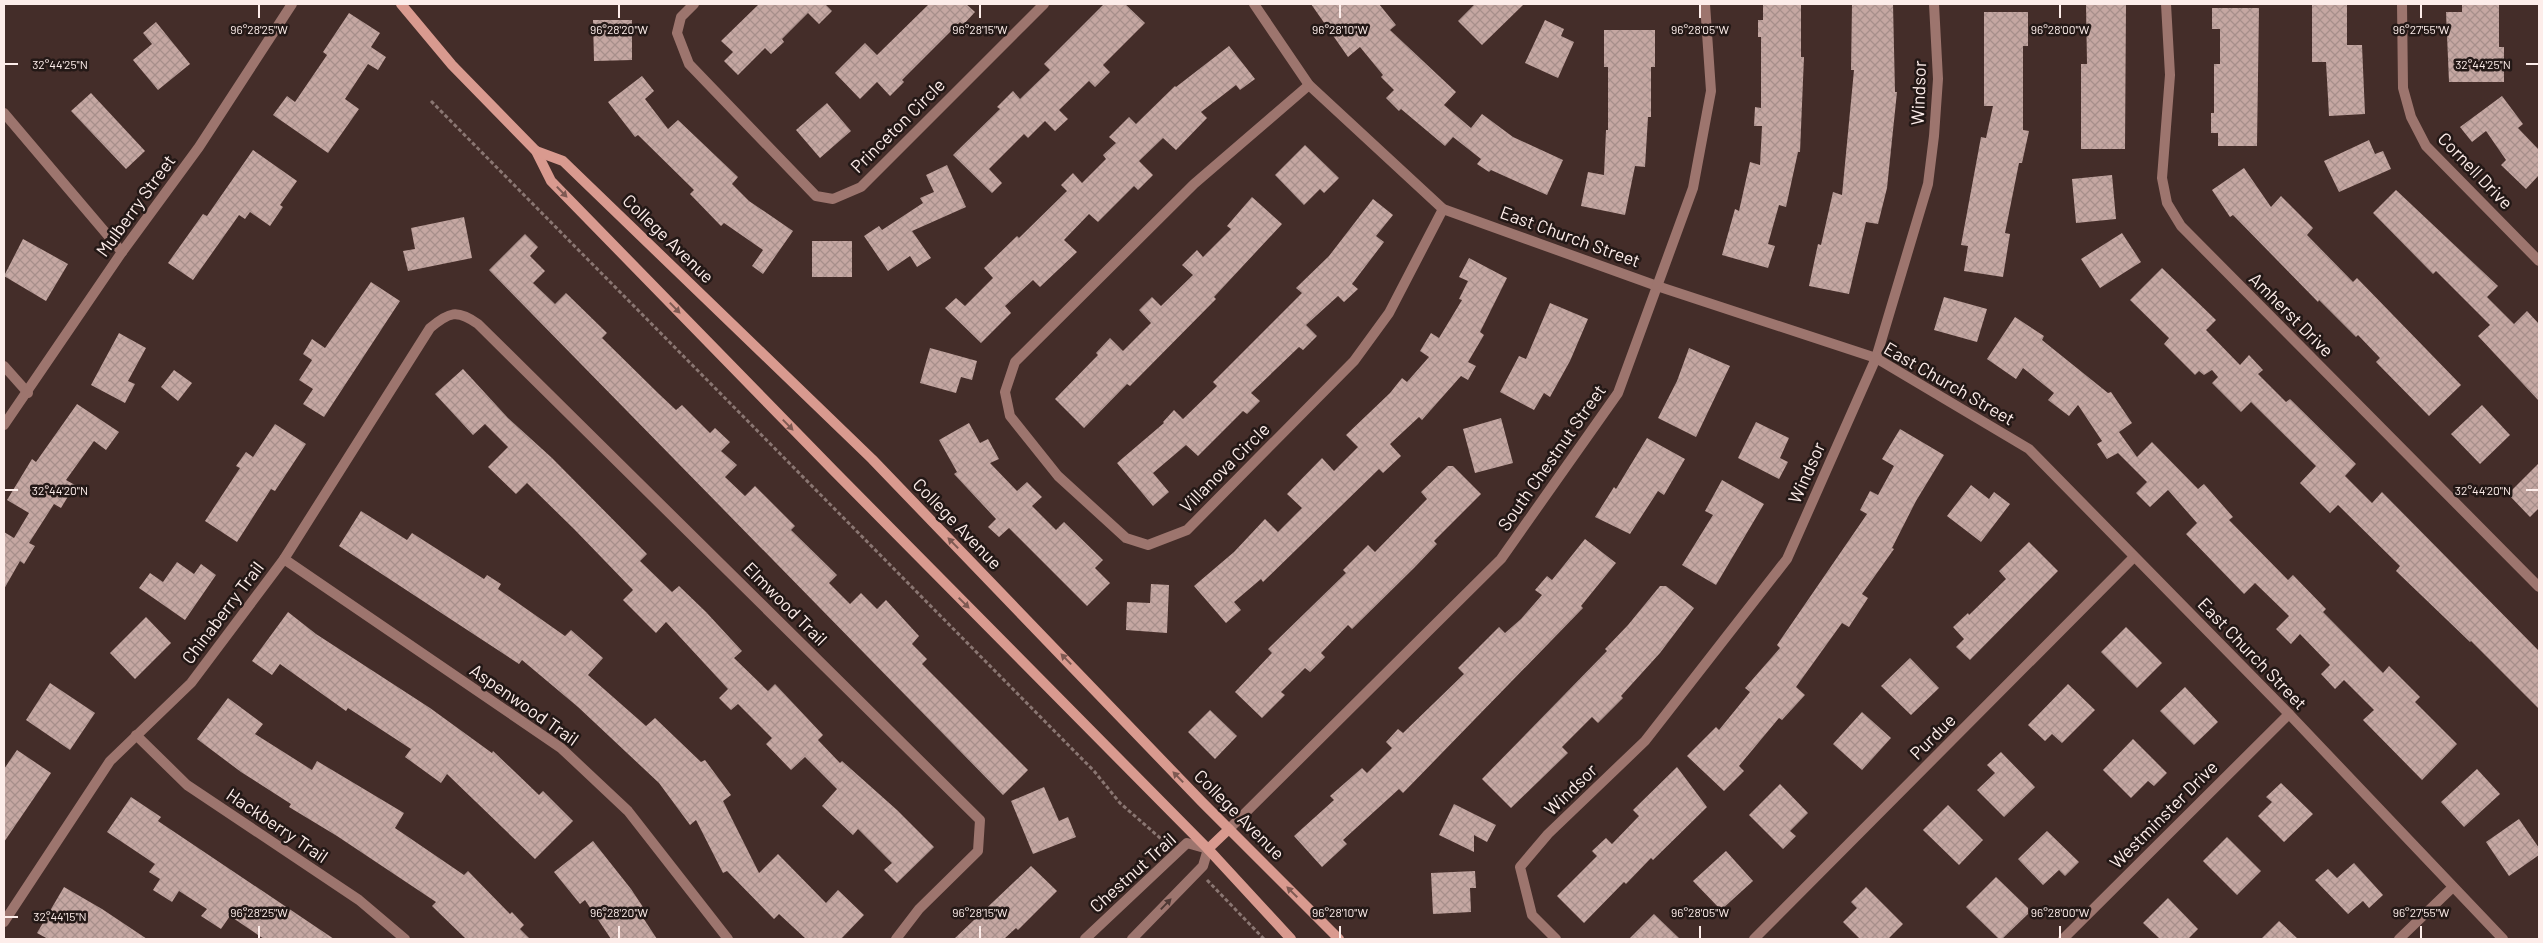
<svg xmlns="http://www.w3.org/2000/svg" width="2543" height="943" viewBox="0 0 2543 943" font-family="Barlow,sans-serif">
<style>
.building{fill:url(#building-cross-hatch)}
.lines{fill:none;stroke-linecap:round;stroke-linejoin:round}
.path{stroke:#8a7672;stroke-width:3;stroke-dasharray:4 2.5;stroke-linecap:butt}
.service{stroke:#9d756e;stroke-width:10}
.minor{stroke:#9d756e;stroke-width:10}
.secondary{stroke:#d99a8f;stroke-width:10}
.oneway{fill:#7e5952}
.oneway2{fill:#4e3935}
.ticks{fill:none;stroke:#fdedea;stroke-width:2}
.labels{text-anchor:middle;stroke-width:5;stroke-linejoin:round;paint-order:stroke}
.street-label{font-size:18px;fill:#fdedea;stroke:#231816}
.ticks-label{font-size:12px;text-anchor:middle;fill:#fdedea;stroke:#231816;stroke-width:5;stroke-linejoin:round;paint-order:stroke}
</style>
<defs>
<pattern id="building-cross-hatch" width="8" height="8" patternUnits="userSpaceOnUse" patternTransform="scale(1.25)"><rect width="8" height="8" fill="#c5a7a2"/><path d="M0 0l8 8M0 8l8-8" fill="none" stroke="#a78f8b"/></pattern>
</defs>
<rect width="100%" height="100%" fill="#442d29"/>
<g class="building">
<polygon points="759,4 825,4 832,11 819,24 808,13 782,39 784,42 771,54 765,48 738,75 724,61 733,52 721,41"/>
<polygon points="929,4 966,4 975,12 963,25 960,22 902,80 904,82 890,96 877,82 860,99 835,73 865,43 877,55"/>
<polygon points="1104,4 1125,4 1145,23 1103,65 1110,72 1095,87 1089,81 1059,110 1068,119 1055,131 1045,121 1028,138 1024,134 989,169 1002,183 992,193 953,155 1000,109 997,107 1013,91 1020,99 1050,70 1044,64"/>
<polygon points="1311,4 1379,4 1396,25 1390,30 1456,92 1444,105 1471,128 1482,114 1513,137 1563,160 1547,195 1491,170 1489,172 1477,164 1481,159 1453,137 1445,146 1401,109 1399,111 1386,98 1394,90 1381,77 1383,75 1360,47 1348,57"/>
<polygon points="1475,4 1524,4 1482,45 1458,21"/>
<polygon points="1763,4 1801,4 1801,57 1804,57 1800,152 1798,152 1786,207 1779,205 1768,244 1775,246 1768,268 1722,255 1735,209 1739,211 1750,162 1760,165 1762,126 1754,126 1755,107 1761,108 1761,37 1758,37 1758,20 1763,20"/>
<polygon points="1852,4 1893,4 1895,92 1897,92 1887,188 1878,224 1866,222 1849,294 1809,286 1818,244 1821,245 1833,192 1842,195 1854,70 1851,70"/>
<polygon points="2086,4 2126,4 2125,149 2081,149 2081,64 2087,64"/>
<polygon points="2312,4 2347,4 2347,45 2362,45 2365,114 2329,116 2326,62 2312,62"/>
<polygon points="2462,4 2499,4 2499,47 2504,47 2504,82 2449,82 2446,12 2462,12"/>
<polygon points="2212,8 2259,8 2257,146 2218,146 2218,133 2211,133 2211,113 2214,113 2214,64 2220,64 2220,29 2212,29"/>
<polygon points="1984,12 2028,12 2028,46 2023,46 2023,130 2029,131 2022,163 2019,163 2005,233 2010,234 2003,277 1964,271 1968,246 1961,245 1981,137 1986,138 1993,106 1984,106"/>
<polygon points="349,13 380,33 371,47 386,57 378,70 368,64 345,99 359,109 328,153 273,115 287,96 295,102 327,55 323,52"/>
<polygon points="593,20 632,20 632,60 594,61"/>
<polygon points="1545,20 1564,29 1561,36 1574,42 1558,78 1525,63"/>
<polygon points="156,22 190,64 158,90 133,60 152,44 143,33"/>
<polygon points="1604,30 1655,30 1655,67 1651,67 1651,117 1648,117 1645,167 1635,166 1625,215 1581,206 1588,172 1604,175 1606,130 1608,130 1608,67 1604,67"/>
<polygon points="1229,46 1255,79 1240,90 1236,85 1201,112 1207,118 1176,150 1163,138 1139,161 1153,175 1138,190 1134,186 1098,222 1089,214 1064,240 1077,252 1040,287 1033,280 1005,306 1011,313 981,343 945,308 956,298 965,306 993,278 984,268 1017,236 1019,238 1067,191 1061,185 1073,173 1082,183 1106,159 1103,155 1116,143 1109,137 1129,117 1136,124 1175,86 1176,87"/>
<polygon points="642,76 654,91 645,99 668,129 678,120 738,177 732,184 749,201 793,231 763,274 752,266 763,250 724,223 721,226 690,194 694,190 638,135 635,137 608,102"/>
<polygon points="91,93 145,151 126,169 71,111"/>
<polygon points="2502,96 2523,124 2518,128 2539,150 2539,175 2526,189 2501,165 2506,160 2486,131 2472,142 2460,127"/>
<polygon points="827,103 851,131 820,158 796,130"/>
<polygon points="2369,140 2375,154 2383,151 2391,169 2339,192 2324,161"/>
<polygon points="1305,145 1339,178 1324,193 1320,189 1304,205 1275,175"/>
<polygon points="253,150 297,181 280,205 283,207 270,226 250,212 245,219 239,215 193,280 168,263 203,214 207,216"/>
<polygon points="947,165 966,207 912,231 931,258 917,267 910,256 888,271 864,236 879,226 882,230 923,203 920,198 934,192 926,175"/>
<polygon points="2244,168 2271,207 2281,196 2313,228 2307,235 2353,282 2357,278 2461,385 2429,416 2376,362 2380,358 2358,335 2356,337 2319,300 2318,302 2233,215 2230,217 2212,190"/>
<polygon points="2112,175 2116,219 2076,223 2072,179"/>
<polygon points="2396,190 2498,286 2487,297 2514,324 2527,311 2539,324 2539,401 2478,336 2490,325 2436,271 2433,274 2373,213"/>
<polygon points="1252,197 1282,224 1214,297 1216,299 1130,386 1127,384 1084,428 1055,399 1098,355 1096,353 1110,338 1123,351 1151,323 1139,310 1152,297 1161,306 1193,275 1182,265 1197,250 1203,257 1231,229 1227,226"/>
<polygon points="1373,199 1393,215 1376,236 1384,242 1352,284 1358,289 1344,302 1338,296 1306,325 1317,336 1303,350 1299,347 1251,393 1260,401 1247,414 1243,411 1198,456 1186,445 1153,473 1169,492 1153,506 1117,463 1164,423 1163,422 1174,410 1183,419 1217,386 1213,382 1302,293 1296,288 1329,256"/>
<polygon points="464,217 472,258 408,271 403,251 415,249 411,228"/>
<polygon points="2122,233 2141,262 2100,288 2081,259"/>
<polygon points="525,234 538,247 530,256 545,271 533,283 555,304 566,293 607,333 602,338 659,394 676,410 682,405 710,433 715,428 730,442 721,451 737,465 725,477 745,496 755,486 795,526 791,530 837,575 829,583 850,604 861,593 877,609 886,600 919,636 912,644 927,659 922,664 1028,770 1003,795 489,270"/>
<polygon points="23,239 68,264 46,301 4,276"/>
<rect x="812" y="241" width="40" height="36"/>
<polygon points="1469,258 1507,278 1480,332 1484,335 1468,362 1476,366 1468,380 1461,376 1422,420 1419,417 1390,444 1401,456 1383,473 1379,469 1263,582 1261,579 1234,602 1241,610 1226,623 1194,586 1234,552 1265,519 1278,532 1302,508 1287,494 1322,458 1334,471 1358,447 1346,435 1390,393 1402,378 1407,382 1429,357 1420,351 1431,333 1439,338 1462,300 1459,299 1468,281 1459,277"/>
<polygon points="2162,268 2216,320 2206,330 2240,365 2249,355 2263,370 2258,374 2286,402 2290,399 2356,464 2345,476 2372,503 2382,492 2539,651 2539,709 2471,641 2470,642 2396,571 2400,566 2338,505 2330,513 2300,483 2316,466 2251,402 2241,412 2212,383 2218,377 2212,370 2204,375 2199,371 2195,375 2164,344 2169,338 2130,300"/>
<polygon points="371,282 400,301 324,417 303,404 313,389 299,380 312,360 303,354 312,339 325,348"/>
<polygon points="1944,297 1987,309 1977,342 1934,330"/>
<polygon points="1550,303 1588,319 1570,361 1550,397 1544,393 1534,410 1500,392 1519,356 1526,359"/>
<polygon points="2015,317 2044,336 2042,340 2108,393 2111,392 2132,423 2119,432 2137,457 2152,442 2198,489 2204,484 2233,517 2229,520 2288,580 2293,575 2326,609 2323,612 2383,673 2389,666 2420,697 2415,702 2457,744 2422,780 2363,720 2374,710 2344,680 2335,689 2321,674 2330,665 2300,634 2291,644 2276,629 2289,616 2255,583 2244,594 2186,534 2197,523 2168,490 2150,507 2136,493 2147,482 2118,453 2107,459 2097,444 2102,441 2078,405 2069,416 2048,400 2054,393 2023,368 2016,379 1987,359"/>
<polygon points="119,333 146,348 128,381 135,384 125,403 91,385"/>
<polygon points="930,348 977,361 972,380 961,377 956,393 920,383"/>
<polygon points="1689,348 1730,366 1696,437 1658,418 1677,381"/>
<polygon points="463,369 508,418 552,458 647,554 640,561 672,592 679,586 706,612 742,651 734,658 768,691 775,684 823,735 818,740 840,763 842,761 897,810 934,847 897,883 884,870 892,863 858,829 853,835 822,806 837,789 805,757 791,770 766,744 772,738 738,704 731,710 719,698 728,689 666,622 656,633 623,600 633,590 574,529 527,483 516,494 488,467 508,447 485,424 473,435 435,394"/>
<polygon points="174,370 192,383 178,401 161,387"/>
<polygon points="77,404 119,432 106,450 94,441 66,480 75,485 61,508 54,504 29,543 35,546 24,564 20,561 4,589 4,532 14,538 29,513 7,500 32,459 36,462"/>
<polygon points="2482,405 2510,435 2480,464 2451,434"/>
<polygon points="1501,418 1513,463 1475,473 1463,429"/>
<polygon points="1756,422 1789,438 1780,458 1788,462 1779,479 1738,458"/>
<polygon points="969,423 980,443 988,439 999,459 990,463 1017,491 1027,482 1042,497 1032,506 1056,530 1064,522 1103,560 1095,568 1110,583 1087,606 1009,528 999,537 988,527 996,519 954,474 957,472 939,440"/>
<polygon points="275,424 306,444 275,491 271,489 237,542 205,521 240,468 236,466 246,452 253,457"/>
<polygon points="1900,429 1944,455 1916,501 1892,548 1894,549 1862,594 1868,598 1849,627 1842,623 1796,687 1805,695 1782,720 1779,718 1739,766 1744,771 1724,791 1687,756 1716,727 1719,730 1750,692 1745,688 1780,648 1777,645 1867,514 1860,510 1870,491 1878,495 1894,466 1882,459"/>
<polygon points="1647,438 1685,459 1664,495 1658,491 1630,534 1595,517 1614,487 1616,489"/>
<polygon points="2539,463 2539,508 2530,517 2508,494"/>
<polygon points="1448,466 1453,466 1481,494 1434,541 1437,544 1414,568 1352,629 1348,625 1321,653 1325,657 1310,672 1305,668 1281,692 1285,695 1262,718 1235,692 1272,653 1268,649 1346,573 1343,570 1368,545 1375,552 1427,499 1421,492"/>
<polygon points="1722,480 1764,504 1716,585 1682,565 1713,515 1705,511"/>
<polygon points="1971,485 1989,499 1994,492 2010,504 1981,542 1947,516"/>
<polygon points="361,511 407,540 412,533 484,579 487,575 501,584 498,589 565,636 571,630 603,658 588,675 646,726 655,718 701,762 705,760 731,795 723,801 759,873 778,854 826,903 838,890 864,915 841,939 806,939 779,914 774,919 727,871 723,873 696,820 690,825 659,783 578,707 522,660 519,664 339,546"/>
<polygon points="1585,539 1616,563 1581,606 1583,608 1403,793 1399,789 1343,840 1347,844 1322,867 1294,836 1334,800 1330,796 1362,768 1367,773 1392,748 1386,742 1398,729 1403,733 1464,674 1458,668 1499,627 1505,633 1521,619 1542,595 1535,590 1547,576 1552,580"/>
<polygon points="2029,542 2058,571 1970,660 1956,647 1964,639 1953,627 1968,613 1969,615 2006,579 1999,571"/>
<polygon points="177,562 194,574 201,564 216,575 185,620 139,588 150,573 163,582"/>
<polygon points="1151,584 1169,585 1167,633 1126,630 1127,602 1150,603"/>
<polygon points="1660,586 1666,586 1694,608 1660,653 1621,696 1623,698 1598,723 1592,717 1562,747 1568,753 1511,808 1482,779 1607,651 1605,649 1628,625"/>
<polygon points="288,612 316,634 430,708 492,753 493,751 539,795 543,791 573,821 535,859 447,774 441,783 405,757 411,749 348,708 346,711 280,664 272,675 252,661"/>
<polygon points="146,617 171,643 135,679 110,653"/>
<polygon points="2126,627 2162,663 2137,688 2101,652"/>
<polygon points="1910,658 1939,688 1911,715 1881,686"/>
<polygon points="50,683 95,713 70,750 26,720"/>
<polygon points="2068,684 2095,710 2062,743 2052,734 2045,741 2028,725"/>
<polygon points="2185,687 2218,722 2194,745 2160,711"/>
<polygon points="228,698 263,724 255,734 312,770 317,761 404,813 395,828 464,875 468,871 510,914 512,912 524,925 520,929 530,939 466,939 432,906 436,902 337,836 289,807 291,804 241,772 197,739"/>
<polygon points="1210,710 1237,736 1215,759 1188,732"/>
<polygon points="1862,712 1891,738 1862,770 1833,744"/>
<polygon points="2133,739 2167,773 2154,786 2148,781 2131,798 2103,770"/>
<polygon points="17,750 51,773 4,842 4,769"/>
<polygon points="2001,752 2035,787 2004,817 1977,790 1995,773 1987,765"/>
<polygon points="1677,767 1707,807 1653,860 1651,858 1626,884 1624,882 1584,923 1557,896 1597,856 1592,851 1606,838 1612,844 1639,816 1633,810"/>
<polygon points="2477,769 2500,794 2464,827 2441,802"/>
<polygon points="2281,783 2313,814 2284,842 2258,816 2272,802 2266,797"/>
<polygon points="1780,784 1808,813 1790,831 1796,836 1783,849 1749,815"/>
<polygon points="1044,787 1059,821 1068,817 1076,837 1033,854 1011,801"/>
<polygon points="131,797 161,817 158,821 334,939 264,939 230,916 221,929 201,916 207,909 179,891 172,902 153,890 160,879 149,872 155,864 107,832"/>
<polygon points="1454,804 1496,825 1487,842 1474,835 1474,852 1439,835"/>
<polygon points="1948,805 1983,840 1959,865 1923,830"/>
<polygon points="2519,819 2539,848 2539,855 2509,876 2486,842"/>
<polygon points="2047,831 2079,862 2065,876 2059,870 2043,885 2018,859"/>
<polygon points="2227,837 2261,871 2237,895 2203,861"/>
<polygon points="593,841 631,889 643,907 638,910 657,939 611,939 585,900 580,904 554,872"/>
<polygon points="1726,851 1753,881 1721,910 1693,881"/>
<polygon points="2354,863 2383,895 2369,908 2363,901 2348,914 2315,880 2328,869 2337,878"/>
<polygon points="1031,866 1057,891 1018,930 1016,928 1004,939 954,939"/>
<polygon points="1475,871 1476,888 1470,888 1471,912 1433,914 1431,873"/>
<polygon points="1996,877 2028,908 2028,914 2002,939 1999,939 1966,907"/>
<polygon points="64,887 102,909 147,939 48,939 37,933"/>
<polygon points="1866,887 1903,924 1888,939 1860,939 1843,922 1857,908 1851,902"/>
<polygon points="2168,898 2198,929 2188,939 2160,939 2143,923"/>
<polygon points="1654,914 1680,939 1629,939"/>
<polygon points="2279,921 2298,939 2261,939"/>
</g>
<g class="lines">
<g class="path">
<polyline points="431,101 1094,771 1120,803 1167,844"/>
<polyline points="1207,880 1264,939"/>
</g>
<polyline class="service" points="4,366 28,393"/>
<g class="minor">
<polyline points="694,4 681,17 677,33 689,64 816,196 833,199 861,187 1044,4"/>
<polyline points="1254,4 1309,85 1443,209 1657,286 1876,358 2029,449 2289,714 2503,939"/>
<polyline points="2166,4 2170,75 2162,178 2167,203 2181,226 2539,587"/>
<polyline points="2402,4 2403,88 2411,117 2426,146 2539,261"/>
<polyline points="1309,85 1194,184 1015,362 1005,392 1010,416 1058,476 1126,538 1148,545 1187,530 1354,361 1389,313 1443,209"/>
<polyline points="4,113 122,252"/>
<polyline points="4,425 122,252 199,147 292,4"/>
<polyline points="284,559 561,748 628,811 728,939"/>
<polyline points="136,735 187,785 359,900 405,939"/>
<polyline points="1229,829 1501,559 1618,393 1693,188 1711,91 1705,4"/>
<path d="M4,922L110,761L191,683L284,559L430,328C449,312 457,309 478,324L980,820L978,851L919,909L896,939"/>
<polyline points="1085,939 1187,843 1208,849 1203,866 1132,939"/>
<polyline points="1556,939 1532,915 1520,867 1548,834 1645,741 1787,559 1876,358 1928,184 1934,136 1938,79 1934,4"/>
<polyline points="1754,939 2134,557"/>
<polyline points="2063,939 2289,714"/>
<polyline points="2399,939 2453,887"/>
</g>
<g class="secondary">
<polyline points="401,4 452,65 536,151 551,181 834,471 1208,849 1291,939"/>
<polyline points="536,151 563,161 872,459 1202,802 1339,939"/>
<polyline points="1208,849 1229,829"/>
</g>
</g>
<defs><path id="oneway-solid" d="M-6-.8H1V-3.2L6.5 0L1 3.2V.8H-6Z" transform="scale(1.25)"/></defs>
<g class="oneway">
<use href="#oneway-solid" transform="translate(562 192) rotate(46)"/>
<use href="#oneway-solid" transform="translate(675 308) rotate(46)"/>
<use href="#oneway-solid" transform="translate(788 425) rotate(46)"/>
<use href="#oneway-solid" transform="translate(953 543) rotate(-134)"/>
<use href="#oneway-solid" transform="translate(964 603) rotate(45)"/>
<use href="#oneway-solid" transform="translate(1066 659) rotate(-134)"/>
<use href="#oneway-solid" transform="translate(1178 777) rotate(-134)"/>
<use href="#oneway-solid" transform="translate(1292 892) rotate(-135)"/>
</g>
<use class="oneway2" href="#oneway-solid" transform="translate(1166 904) rotate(-46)"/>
<path class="ticks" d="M259,5V18M619,5V18M980,5V18M1340,5V18M1700,5V18M2060,5V18M2421,5V18M5,64H18M2526,64H2538M5,490H18M2526,490H2538M5,917H18M259,926V938M619,926V938M980,926V938M1340,926V938M1700,926V938M2060,926V938M2421,926V938"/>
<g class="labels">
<g class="street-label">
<text transform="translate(1919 93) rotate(-88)" y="6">Windsor</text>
<text transform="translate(898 126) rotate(-45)" y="6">Princeton Circle</text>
<text transform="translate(2475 171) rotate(46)" y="6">Cornell Drive</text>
<text transform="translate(136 206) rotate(-54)" y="6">Mulberry Street</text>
<text transform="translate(1570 237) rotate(20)" y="6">East Church Street</text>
<text transform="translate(668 239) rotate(44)" y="6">College Avenue</text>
<text transform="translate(2291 315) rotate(45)" y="6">Amherst Drive</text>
<text transform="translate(1949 384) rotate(30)" y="6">East Church Street</text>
<text transform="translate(1552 458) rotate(-55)" y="6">South Chestnut Street</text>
<text transform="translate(1225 468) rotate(-45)" y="6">Villanova Circle</text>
<text transform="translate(1807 473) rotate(-66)" y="6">Windsor</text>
<text transform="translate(957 524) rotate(46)" y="6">College Avenue</text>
<text transform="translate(785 604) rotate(45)" y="6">Elmwood Trail</text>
<text transform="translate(223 613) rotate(-53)" y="6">Chinaberry Trail</text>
<text transform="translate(2252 654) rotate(46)" y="6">East Church Street</text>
<text transform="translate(524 705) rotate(35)" y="6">Aspenwood Trail</text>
<text transform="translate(1933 737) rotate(-45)" y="6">Purdue</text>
<text transform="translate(1571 790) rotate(-44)" y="6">Windsor</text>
<text transform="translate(1239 815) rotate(45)" y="6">College Avenue</text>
<text transform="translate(2164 815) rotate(-45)" y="6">Westminster Drive</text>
<text transform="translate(277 826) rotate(34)" y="6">Hackberry Trail</text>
<text transform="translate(1133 873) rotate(-42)" y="6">Chestnut Trail</text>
</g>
</g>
<g class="ticks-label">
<text x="259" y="34">96°28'25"W</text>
<text x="619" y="34">96°28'20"W</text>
<text x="980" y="34">96°28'15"W</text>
<text x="1340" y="34">96°28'10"W</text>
<text x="1700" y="34">96°28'05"W</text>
<text x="2060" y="34">96°28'00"W</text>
<text x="2421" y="34">96°27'55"W</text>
<text x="60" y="69">32°44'25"N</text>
<text x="2483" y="69">32°44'25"N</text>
<text x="60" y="495">32°44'20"N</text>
<text x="2483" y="495">32°44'20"N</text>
<text x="259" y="917">96°28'25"W</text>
<text x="619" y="917">96°28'20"W</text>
<text x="980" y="917">96°28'15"W</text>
<text x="1340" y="917">96°28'10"W</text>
<text x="1700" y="917">96°28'05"W</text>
<text x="2060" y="917">96°28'00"W</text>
<text x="2421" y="917">96°27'55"W</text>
<text x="60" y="921">32°44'15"N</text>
</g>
<rect width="2543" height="943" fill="none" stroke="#fdedea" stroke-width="10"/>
</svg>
